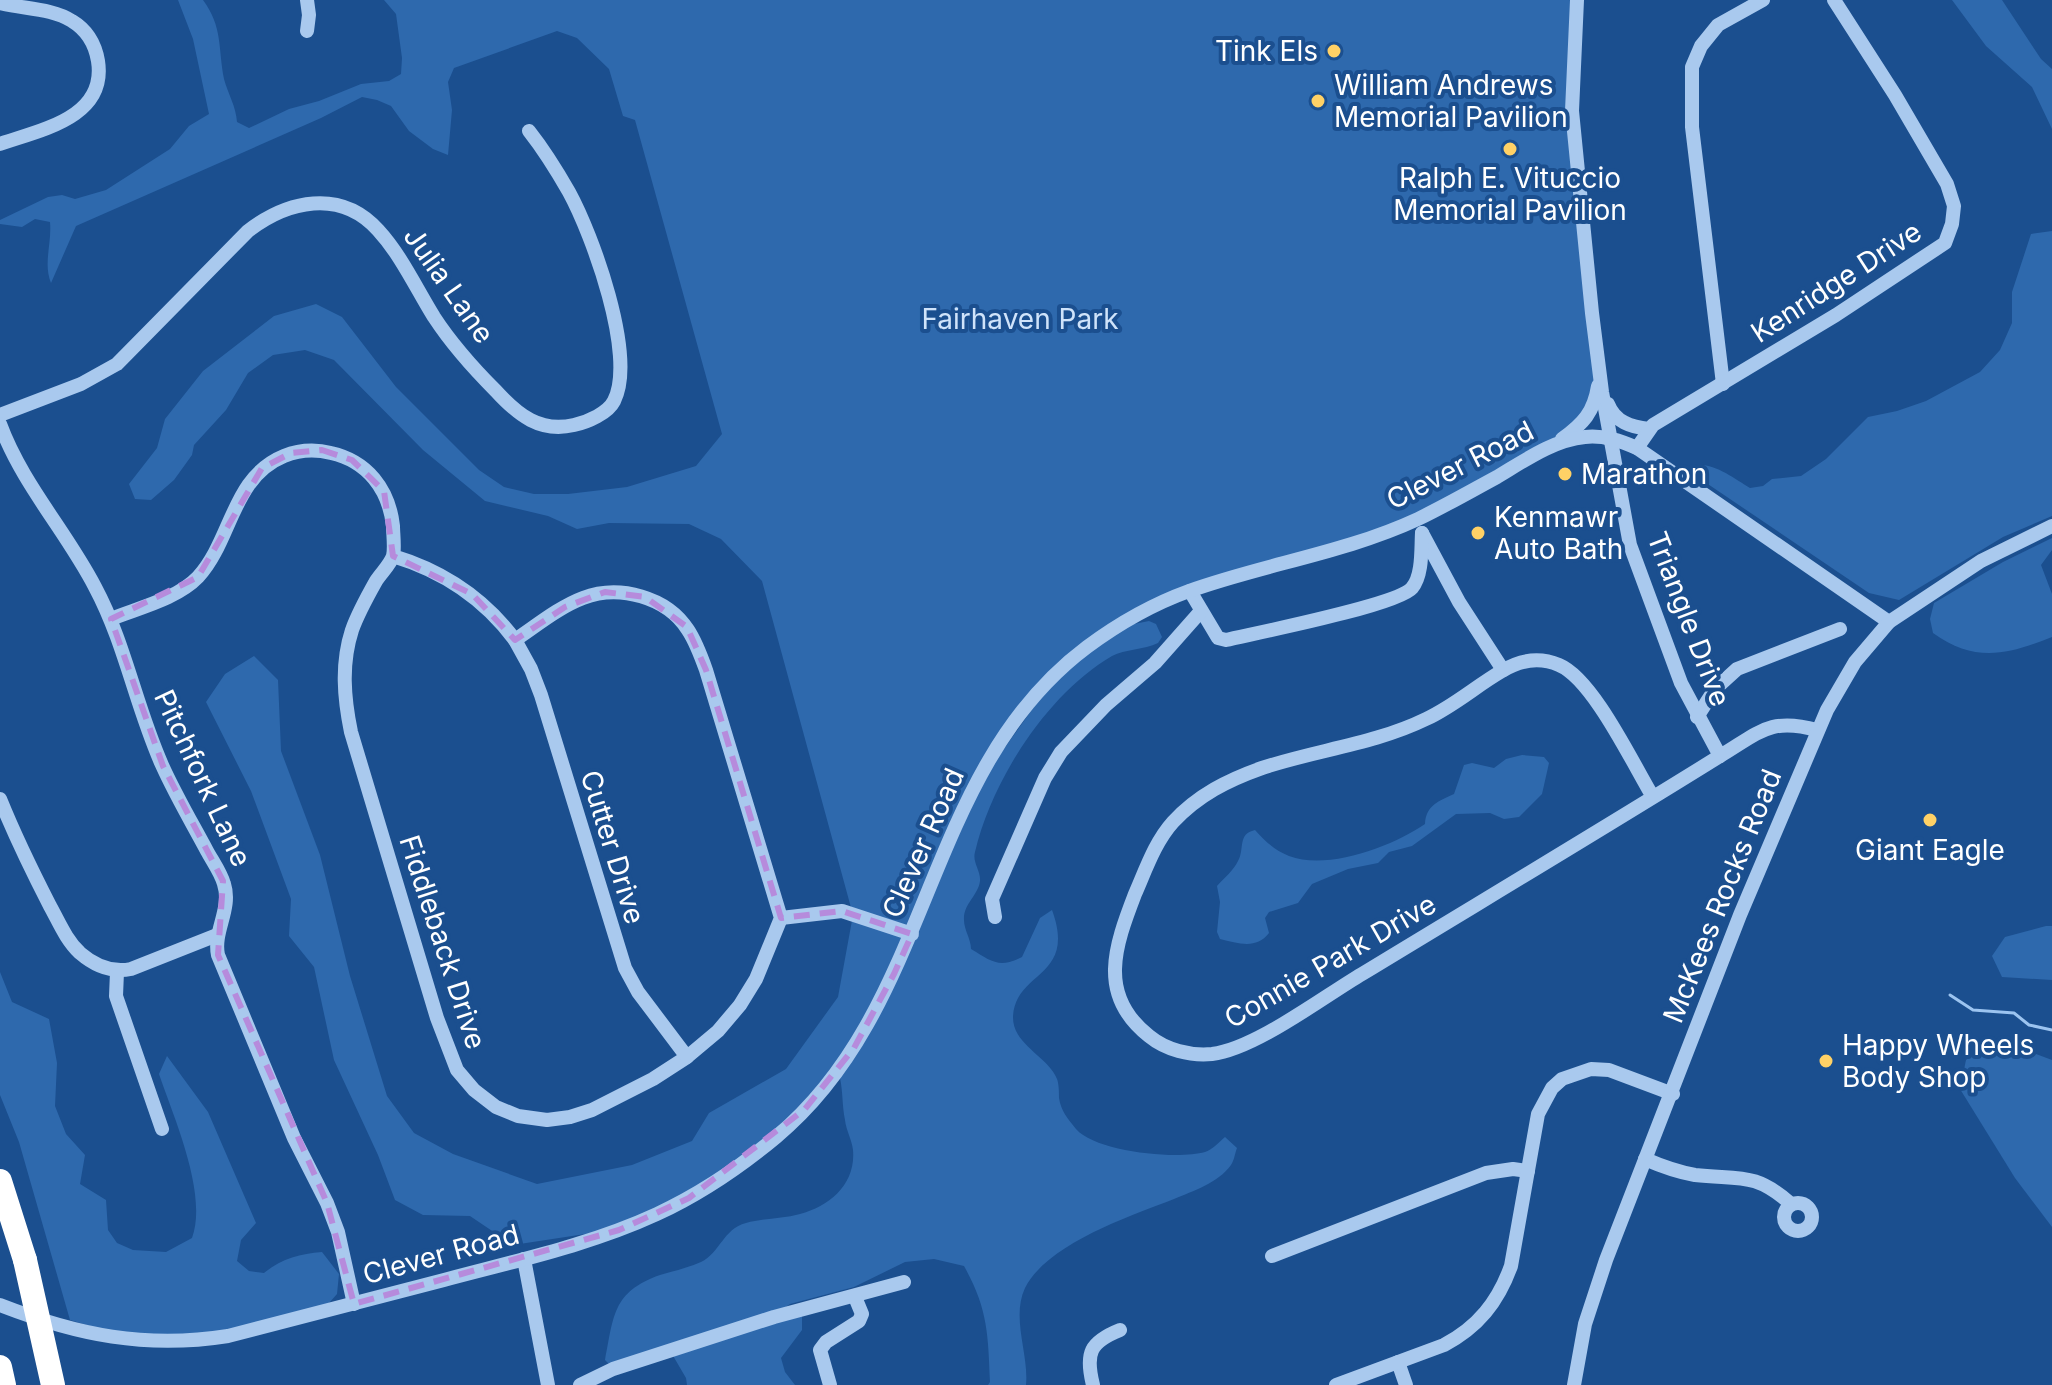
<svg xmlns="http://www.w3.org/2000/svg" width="2052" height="1385" viewBox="0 0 2052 1385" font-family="Inter,sans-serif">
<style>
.green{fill:#2e69ad}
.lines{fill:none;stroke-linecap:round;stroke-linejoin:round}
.stream{stroke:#9cc4f0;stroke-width:3}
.minor{stroke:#a9c9ee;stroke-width:14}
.highway{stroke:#fff;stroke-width:24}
.highway-bridge{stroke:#fff;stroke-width:24}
.marked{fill:none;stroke:#b68bdc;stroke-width:6;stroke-dasharray:16 10;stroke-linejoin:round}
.poi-dot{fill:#ffd166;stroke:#1b4f8f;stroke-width:3}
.labels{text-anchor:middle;stroke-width:8;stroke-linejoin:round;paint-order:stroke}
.poi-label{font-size:28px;fill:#fff;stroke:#1b4f8f;text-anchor:start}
.street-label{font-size:28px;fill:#fff;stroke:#1b4f8f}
.park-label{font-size:28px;fill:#cfe3fa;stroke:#1b4f8f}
</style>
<rect width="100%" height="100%" fill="#1b4f8f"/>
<g class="green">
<path d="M178,0H203C223,27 218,48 224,79C228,94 236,106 237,122L249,128L289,109L319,101L361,84L389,81L401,74L402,58L396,14L384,0H1577L1573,57L1600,374L1588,418L1416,520L1190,591L1123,624L1006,731L912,934L827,1084L734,1167L618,1229L513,1245L470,1216L423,1215L395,1200L378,1155L334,1060L314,967L289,936L291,899L251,791L206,702L225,674L254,656L278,680L281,751L320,855L350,976L387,1096L414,1133L453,1154L537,1184L632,1165L692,1141L709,1113L786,1069L838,997L853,915L762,581L721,539L689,524L609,523L577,529L548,516L485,501L423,450L334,360L305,350L273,355L248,373L226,410L194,445L192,455L174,480L151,500L135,499L129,484L157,448L165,419L203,371L274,316L316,304L342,317L396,387L479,470L504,487L534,494H568L627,487L696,466L722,434L635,120L623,116L609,69L577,38L557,31L454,68L448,82L452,110L448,155L433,149L409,131L391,106L377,100L362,97L321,118L76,226L51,283C43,263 52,244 50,222L35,219L22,227L0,224V220L48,197L62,195L75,199L106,190L170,149L189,126L209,114L193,39Z"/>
<polygon points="1952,0 2002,0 2041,59 2052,69 2052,129 2032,87 1986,46"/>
<path d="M2052,231V516L2003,537L1899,600L1869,593L1693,474L1691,466C1711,460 1733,478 1750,488L1763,486L1772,479L1801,476L1826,459L1868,417L1897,411L1926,401L1980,372L2000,350L2012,323V292L2031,234Z"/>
<path d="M2052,538V550L2041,565L2052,594V637C2007,655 1975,663 1933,633L1930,619L1934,603L2003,562Z"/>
<path d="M1149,621L1156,624L1162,637L1158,643C1144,650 1125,649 1112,656C1047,694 992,780 975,852C972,862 981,871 980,881C978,896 963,904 964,920C964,930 971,939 971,949C991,961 999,969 1022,957L1040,918L1052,910C1077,978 1016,970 1013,1016C1012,1045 1048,1056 1057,1079C1059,1084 1059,1093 1059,1098C1061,1111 1068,1119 1076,1129C1096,1152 1177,1160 1205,1152C1212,1150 1219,1142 1225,1137L1237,1148C1235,1153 1234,1161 1231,1165C1218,1183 1193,1191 1174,1199C1130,1216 1047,1244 1025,1288C1011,1318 1029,1354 1026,1385H988L990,1382C988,1334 988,1309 964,1266L934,1259L905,1262L854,1287L790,1304L773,1316L612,1367L605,1360C614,1316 612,1292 660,1275C673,1271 688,1268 701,1262C720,1253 723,1229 746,1223C763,1218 782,1219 800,1214C830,1206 856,1184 853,1150C852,1140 846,1130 845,1120C842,1106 843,1092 840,1078L976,788L1054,679L1124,626Z"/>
<path d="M1522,755L1544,757L1549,763L1542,794L1519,817L1504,819L1490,813L1456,814L1412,846L1389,852L1378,863L1348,869L1312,884L1298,903L1269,912L1265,918L1269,933C1256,950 1238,943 1220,939L1217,932L1220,902L1217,886C1224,878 1234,870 1238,861C1245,849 1237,834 1255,830C1265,841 1274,850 1289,856C1328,871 1393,846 1425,824C1426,805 1439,801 1454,794L1464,765L1472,763L1494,768L1506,759Z"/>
<polygon points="2046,926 2052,926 2052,980 2002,977 1992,956 2005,937"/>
<path d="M0,972L12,1002L49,1019L57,1063L55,1106L66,1134L85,1155L80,1184L106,1200L108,1230L117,1243L133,1250L166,1252L192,1238C208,1194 174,1118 159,1074L167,1056L208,1112L256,1223L241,1240L237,1261L249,1271L264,1273C282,1258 300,1254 322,1252L339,1274L337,1294L322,1311L228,1335L131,1338L70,1320L19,1142L0,1095Z"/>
<polygon points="1978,1050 2025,1050 2052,1060 2052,1227 2015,1178 1960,1089 1966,1060"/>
<polygon points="802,1311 802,1330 781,1358 785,1372 795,1385 687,1385 686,1378 672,1354"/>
</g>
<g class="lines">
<polyline class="stream" points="1950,995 1973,1010 2014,1013 2029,1025 2052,1030"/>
<g class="minor">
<path d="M1577,0L1572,111L1592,313L1602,392L1630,545L1681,683L1720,756C1759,733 1769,717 1817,730"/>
<path d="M0,3C23,9 52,8 72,21C87,30 95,43 98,61C107,118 40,130 0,144"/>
<polyline points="307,31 309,15 307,0"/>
<polyline points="1723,384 1692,127 1692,67 1701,46 1718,25 1763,0"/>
<path d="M1608,404C1615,422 1631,427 1649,429"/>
<path d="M0,415L81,384L117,364L248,231C287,201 340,188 378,230C401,255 416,288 434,317C451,343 474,369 496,391C518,415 540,433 574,425C588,422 608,413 614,401C637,356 592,234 569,192C557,171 544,150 529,131"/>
<path d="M0,424C22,484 66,531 95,587C125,643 136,707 162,765C175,794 192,823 207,851C213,862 221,873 224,884C232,909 213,931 218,955L294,1138L327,1203L338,1232L354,1304"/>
<path d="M1562,439C1583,424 1594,412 1598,386"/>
<polyline points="1637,448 1653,425 1836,315 1945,243 1952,224 1954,206 1947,184 1895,95 1834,0"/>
<polyline points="1422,533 1459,602 1503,670"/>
<path d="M1190,591L1218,638L1226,640C1256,633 1398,605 1412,588C1423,575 1421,548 1422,533"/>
<path d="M111,619C138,608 177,599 198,577C232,540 232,477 284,456C299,450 315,449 331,453C367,461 389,489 393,526C393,534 395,548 393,556C390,565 381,573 376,581C367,597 358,613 352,630C341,664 344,698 351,732L437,1018L457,1070L474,1090L496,1107L518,1116L547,1120L570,1117L592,1110L653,1079L687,1057L718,1031L740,1005L756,979L781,918L706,670C701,656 696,642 688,630C667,597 619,584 583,598C559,607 536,626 515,640C483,597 443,571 393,556"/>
<polyline points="515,640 531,669 541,695 625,968 638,992 687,1057"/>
<polyline points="1697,717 1715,689 1737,669 1840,629"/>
<path d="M1653,797C1633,764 1593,679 1559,665C1540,657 1520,660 1502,671C1476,686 1454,706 1426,719C1375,744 1316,750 1262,768C1228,780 1198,795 1173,822C1155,842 1146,869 1135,894C1115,946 1097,995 1149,1036C1166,1050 1190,1056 1212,1054C1255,1049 1323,997 1362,974C1482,901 1601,830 1720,756"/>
<path d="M0,799C15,836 32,871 50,906C59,922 66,940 80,953C95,966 111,973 131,969L217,935"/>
<polyline points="995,917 992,899 1045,778 1061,752 1106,705 1155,663 1201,611"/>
<polyline points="781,918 842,911 912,934"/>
<polyline points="117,972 116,996 162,1129"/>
<path d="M1645,1159C1661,1166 1678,1172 1695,1175C1738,1180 1754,1171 1791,1204"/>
<circle cx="1798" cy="1217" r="14"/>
<polyline points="1272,1256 1486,1173 1513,1169 1528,1171"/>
<polyline points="524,1259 548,1385"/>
<path d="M0,1305C77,1335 146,1349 228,1336C300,1318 372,1299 444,1280C515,1261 590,1245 657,1214C700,1194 740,1167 776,1137C935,1005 921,771 1087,647C1118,624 1153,604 1189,591C1264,564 1345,553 1418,519C1445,506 1471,491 1497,477C1524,461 1553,440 1585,437C1604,435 1621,441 1637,448L1889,622"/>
<polyline points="1398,1362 1406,1385"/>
<polyline points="580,1385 613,1369 774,1317 904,1282"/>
<polyline points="830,1385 820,1350 826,1342 859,1321 862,1314 855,1297"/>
<path d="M1093,1385C1085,1353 1090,1342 1120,1330"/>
<path d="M1336,1385L1444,1345C1478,1327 1498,1302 1511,1266L1538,1114L1552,1088L1562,1079L1591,1069L1609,1070L1673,1094"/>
<polyline points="1574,1385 1585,1324 1606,1260 1740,915 1827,710 1855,662 1889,622 1981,561 2052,526"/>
</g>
<g class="highway">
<polyline points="0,1181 25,1260"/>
<polyline points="0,1367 4,1385"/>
</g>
<polyline class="highway-bridge" points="25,1260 53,1385"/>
</g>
<path class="marked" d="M322,450L352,460L384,491L393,556L472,594L515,640L565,607L605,592L645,597L687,627L706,670L781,918L842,911L912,934L894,974L854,1048L805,1109L689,1198L619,1230L354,1304L327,1203L218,955L223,881L163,766L111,619L198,577L262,468L291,453Z"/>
<g class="poi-dot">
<circle cx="1334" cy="51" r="8"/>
<circle cx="1318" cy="101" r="8"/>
<circle cx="1510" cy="149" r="8"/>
<circle cx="1565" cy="474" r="8"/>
<circle cx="1478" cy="533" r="8"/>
<circle cx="1930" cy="820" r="8"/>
<circle cx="1826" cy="1061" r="8"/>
</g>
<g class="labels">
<g class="poi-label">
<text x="1318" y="61" text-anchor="end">Tink Els</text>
<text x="1334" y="95">William Andrews<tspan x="1334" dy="32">Memorial Pavilion</tspan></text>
<text x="1510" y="188" text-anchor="middle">Ralph E. Vituccio<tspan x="1510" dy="32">Memorial Pavilion</tspan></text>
<text x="1581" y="484">Marathon</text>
<text x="1494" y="527">Kenmawr<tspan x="1494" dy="32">Auto Bath</tspan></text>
<text x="1930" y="860" text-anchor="middle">Giant Eagle</text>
<text x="1842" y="1055">Happy Wheels<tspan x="1842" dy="32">Body Shop</tspan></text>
</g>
<g class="street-label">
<text transform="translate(1836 282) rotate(-33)" y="10">Kenridge Drive</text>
<text transform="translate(449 285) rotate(55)" y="10">Julia Lane</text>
<text transform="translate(1460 465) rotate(-27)" y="10">Clever Road</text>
<text transform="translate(1689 619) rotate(69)" y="10">Triangle Drive</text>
<text transform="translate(203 778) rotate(65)" y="10">Pitchfork Lane</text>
<text transform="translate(923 843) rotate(-66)" y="10">Clever Road</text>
<text transform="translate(613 847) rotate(73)" y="10">Cutter Drive</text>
<text transform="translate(1722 896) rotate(-68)" y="10">McKees Rocks Road</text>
<text transform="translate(443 942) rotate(72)" y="10">Fiddleback Drive</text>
<text transform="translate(1330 961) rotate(-30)" y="10">Connie Park Drive</text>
<text transform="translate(441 1254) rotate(-15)" y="10">Clever Road</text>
</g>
<g class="park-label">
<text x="1020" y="329">Fairhaven Park</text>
</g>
</g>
</svg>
